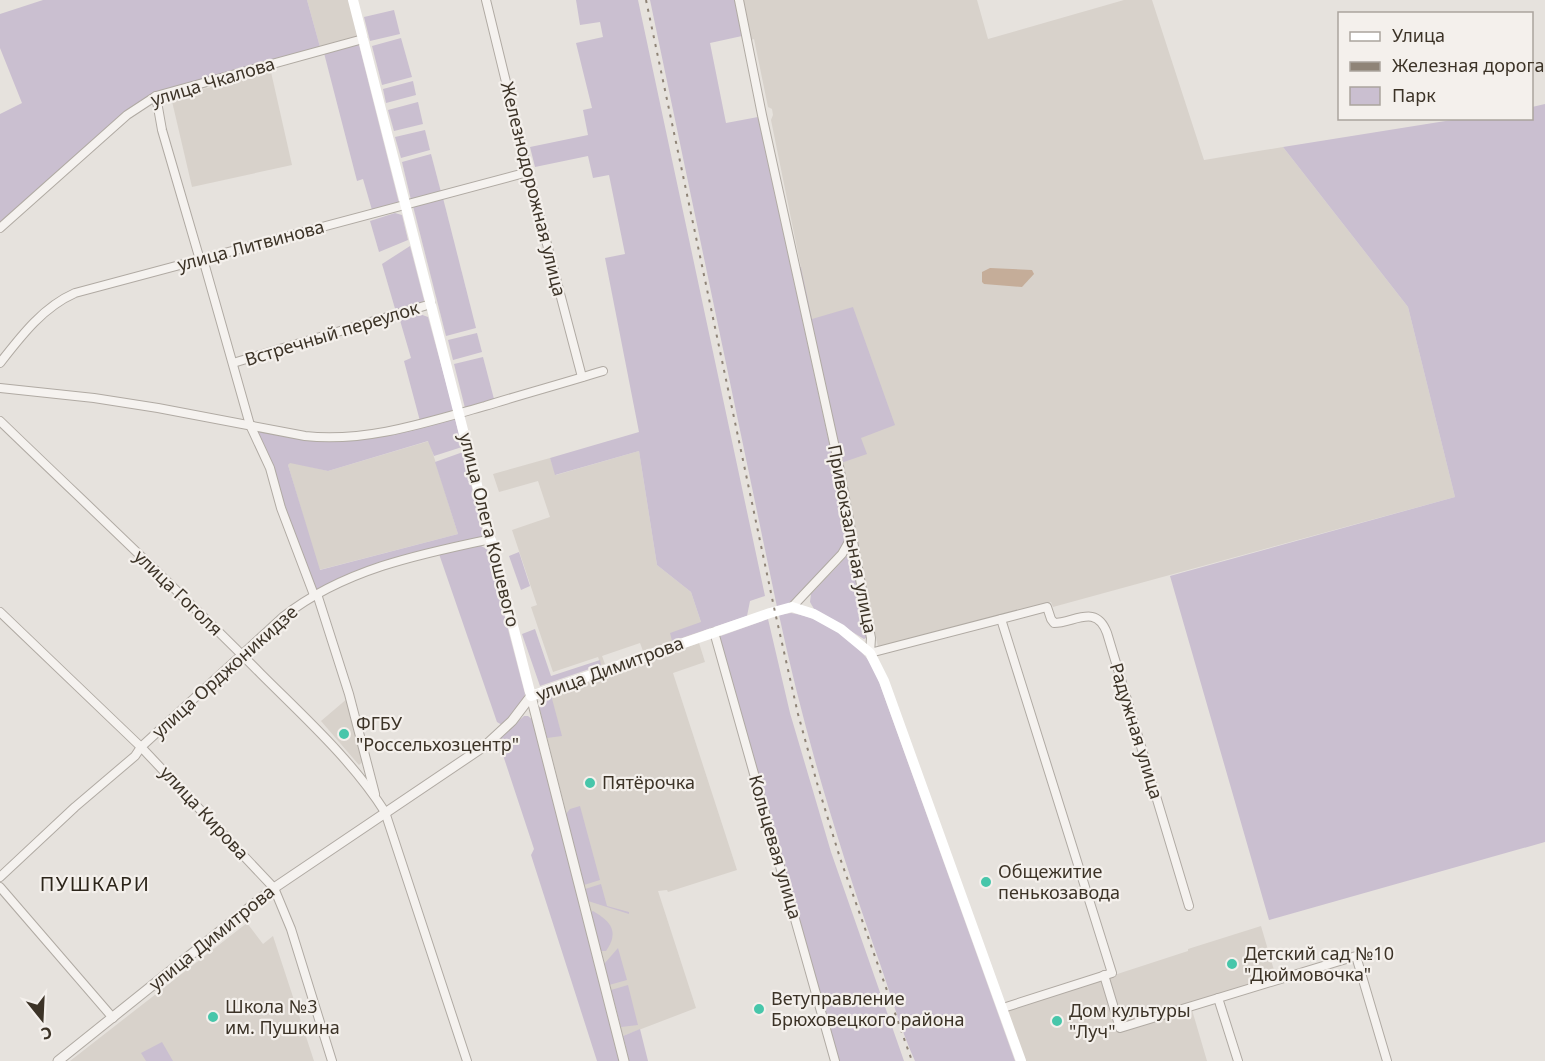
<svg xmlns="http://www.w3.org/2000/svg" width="1545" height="1061" viewBox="0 0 1545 1061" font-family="'Noto Sans',sans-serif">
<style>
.built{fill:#d8d2cb}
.green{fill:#cabfd0}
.water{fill:#c5ad99}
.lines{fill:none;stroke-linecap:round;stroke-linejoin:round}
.minor-casing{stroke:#b0aaa3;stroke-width:10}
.tertiary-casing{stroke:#b0aaa3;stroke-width:11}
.minor{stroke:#f5f2ef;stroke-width:8}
.tertiary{stroke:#f5f2ef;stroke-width:9}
.secondary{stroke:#fff;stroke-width:10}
.rail{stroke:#8f8477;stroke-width:2;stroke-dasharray:3 6;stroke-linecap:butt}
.poi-dot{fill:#47c6aa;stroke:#f4f0ec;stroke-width:2}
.labels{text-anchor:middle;stroke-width:4.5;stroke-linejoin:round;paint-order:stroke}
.street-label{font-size:18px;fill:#3c3327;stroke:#f4f0ec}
.poi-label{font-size:18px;fill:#3c3327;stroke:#f4f0ec;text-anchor:start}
.neighbourhood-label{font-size:20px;letter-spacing:1.5px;fill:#2c251a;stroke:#f4f0ec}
</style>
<rect width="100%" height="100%" fill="#e6e2dd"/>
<g class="built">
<polygon points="307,0 350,0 359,36 320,47"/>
<polygon points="743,0 977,0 988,39 1124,0 1152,0 1204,160 1283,147 1408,307 1455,497 1053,607 1051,602 878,647 771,120 773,115 772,109 768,107 754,39 750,40"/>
<polygon points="271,72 292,165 192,187 171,97"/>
<polygon points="429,441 458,534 319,570 288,465 290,462 328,471"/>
<polygon points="639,451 657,565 691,592 704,631 643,651 640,643 602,656 605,664 601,665 598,657 553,672 531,607 537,605 512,530 550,517 538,481 499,492 493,474 550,458 556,475"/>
<polygon points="699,643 705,662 673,673 737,870 668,892 667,890 658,891 696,1008 623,1036 539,706 544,697"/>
<polygon points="348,698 366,759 359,765 321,721"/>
<polygon points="247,923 263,944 273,936 314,1061 70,1061"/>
<polygon points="1261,926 1276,977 1190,1003 1207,1061 1024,1061 1007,1010 1188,951 1188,949"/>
</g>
<g class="green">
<polygon points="43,0 307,0 320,47 148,96 126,111 0,223 0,114 22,103 0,48 0,14"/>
<polygon points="576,0 638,0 765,596 750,601 747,616 672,641 670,633 701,622 691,592 657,565 639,451 555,475 550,458 639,432 605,258 625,254 609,175 593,178 588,156 535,167 530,147 588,135 583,110 592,108 576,43 603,37 600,22 580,25"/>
<polygon points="650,0 735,0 742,36 710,43 726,123 758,117 836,474 846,540 842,549 790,603 777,607"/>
<polygon points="394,10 400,34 370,41 364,17"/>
<polygon points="401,38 412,77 382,85 372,46"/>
<polygon points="357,44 359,45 399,203 372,210 363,179 357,181 324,53"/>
<polygon points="413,81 416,95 386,103 383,89"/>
<polygon points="418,102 423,124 394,131 388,110"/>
<polygon points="1545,104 1545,842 1269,920 1170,576 1455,497 1408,307 1283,147 1458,119 1532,118 1532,107"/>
<polygon points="425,130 430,150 401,158 395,137"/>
<polygon points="431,154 441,192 411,200 402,162"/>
<polygon points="443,198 476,328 446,336 413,206"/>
<polygon points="395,213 402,215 408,240 379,252 370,221"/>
<polygon points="410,246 424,300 423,303 396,312 382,264"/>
<polygon points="801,267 812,319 853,307 895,425 861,438 867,454 841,463 798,268"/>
<polygon points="417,313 428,317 454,412 420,421 404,361 411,358 399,317"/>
<polygon points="477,333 482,352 453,360 448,340"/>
<polygon points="483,357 494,399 465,408 454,364"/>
<path d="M455,418L462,447L434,456L428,441L328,471L290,463L288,465L320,570L458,534L435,462L463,452L484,536L318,590L315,589L256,433L257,430C277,434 297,439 317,441C358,445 416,430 455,418Z"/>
<polygon points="479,545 487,549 525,694 523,702 502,725 497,722 439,554"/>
<polygon points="519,552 530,586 521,590 509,556"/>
<polygon points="848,555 852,558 868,637 864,639 814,609 810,602 811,594"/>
<path d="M791,613C825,618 856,641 874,668L1015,1061H915C900,1028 890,992 878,958C838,845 804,732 779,615Z"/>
<polygon points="768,619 790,713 831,852 904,1061 838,1061 718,637"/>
<polygon points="535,629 551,676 600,660 601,665 540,686 522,634"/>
<polygon points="551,695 562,736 547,738 539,706 544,697"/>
<polygon points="524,716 528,716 533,720 620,1061 597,1061 531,855 534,849 498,740"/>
<polygon points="580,806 600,880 584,885 566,814 570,809"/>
<polygon points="601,884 607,906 629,912 629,914 588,901 585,889"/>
<path d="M593,911C610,921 620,931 606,951H601L591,912Z"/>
<polygon points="618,948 627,980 609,985 604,964"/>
<polygon points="628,985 638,1025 621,1027 611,990"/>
<polygon points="640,1029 648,1061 629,1061 623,1036"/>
<polygon points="162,1042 173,1061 146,1061 141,1053"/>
</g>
<polygon class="water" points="990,268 1032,270 1034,274 1022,287 984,284 982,282 982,272"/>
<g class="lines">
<g class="minor-casing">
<g id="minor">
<polyline points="486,0 528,172 582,377"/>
<path d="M739,0L762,115L839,466L871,638L870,653L1047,607L1051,619L1054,623C1074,623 1096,603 1107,633L1189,906"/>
<polyline points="156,96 162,130 200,260"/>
<polyline points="0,228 127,115 156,96 363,39"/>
<polyline points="203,259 250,425 270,468 281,508 314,595"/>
<path d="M0,363C21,336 43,307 75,293L528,172"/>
<polyline points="233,363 431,304"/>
<path d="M0,388L94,398L158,408L305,436C365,443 428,422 485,406C524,394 564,383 603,371"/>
<path d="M0,421C87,505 176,588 261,674C304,717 352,760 385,812L467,1061"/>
<polyline points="317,594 349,694 375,794"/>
<polyline points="792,607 842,554 851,538"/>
<polyline points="0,612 141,747 274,888 291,929 332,1061"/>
<polyline points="1001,619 1112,973 1003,1008"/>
<polyline points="714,632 835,1061"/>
<path d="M0,877L75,807L135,756L141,747L283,617C342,570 419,554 491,539"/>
<polyline points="0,887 113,1018"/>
<polyline points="1104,975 1120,1028 1356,956 1387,1061"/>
<polyline points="1218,998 1238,1061"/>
</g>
</g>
<g class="tertiary-casing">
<g id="tertiary">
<polyline points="531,696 624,1061"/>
<polyline points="58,1061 274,888 486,745 512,721 531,696"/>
</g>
</g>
<use href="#minor" class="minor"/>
<use href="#tertiary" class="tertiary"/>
<polyline class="secondary" points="353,0 531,696 770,613 792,607 814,614 841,629 870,653 884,681 1021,1061"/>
<polyline class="rail" points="646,0 775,612 798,714 817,783 840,858 912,1061"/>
</g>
<g class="poi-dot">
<circle cx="344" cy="734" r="6"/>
<circle cx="590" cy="783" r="6"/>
<circle cx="986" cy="882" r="6"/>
<circle cx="1232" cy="964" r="6"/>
<circle cx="759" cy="1009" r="6"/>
<circle cx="213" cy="1017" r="6"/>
<circle cx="1057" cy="1021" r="6"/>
</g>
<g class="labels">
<g class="street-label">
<text transform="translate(213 82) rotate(-17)" y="6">улица Чкалова</text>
<text transform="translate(533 189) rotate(76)" y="6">Железнодорожная улица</text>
<text transform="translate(251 246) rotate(-15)" y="6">улица Литвинова</text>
<text transform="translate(332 334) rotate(-17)" y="6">Встречный переулок</text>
<text transform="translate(489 530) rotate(76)" y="6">улица Олега Кошевого</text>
<text transform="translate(852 539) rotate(79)" y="6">Привокзальная улица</text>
<text transform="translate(178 593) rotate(44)" y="6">улица Гоголя</text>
<text transform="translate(610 669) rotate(-20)" y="6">улица Димитрова</text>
<text transform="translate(225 672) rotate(-42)" y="6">улица Орджоникидзе</text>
<text transform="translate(1136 731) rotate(73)" y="6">Радужная улица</text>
<text transform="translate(204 813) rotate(47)" y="6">улица Кирова</text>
<text transform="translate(775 847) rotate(74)" y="6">Кольцевая улица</text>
<text transform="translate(212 938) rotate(-39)" y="6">улица Димитрова</text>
</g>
<g class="poi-label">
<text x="356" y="730">ФГБУ<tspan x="356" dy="21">"Россельхозцентр"</tspan></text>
<text x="602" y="789">Пятёрочка</text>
<text x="998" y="878">Общежитие<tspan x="998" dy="21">пенькозавода</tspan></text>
<text x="1244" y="960">Детский сад №10<tspan x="1244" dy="21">"Дюймовочка"</tspan></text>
<text x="771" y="1005">Ветуправление<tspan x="771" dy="21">Брюховецкого района</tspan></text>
<text x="225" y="1013">Школа №3<tspan x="225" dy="21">им. Пушкина</tspan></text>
<text x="1069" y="1017">Дом культуры<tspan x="1069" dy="21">"Луч"</tspan></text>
</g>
<g class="neighbourhood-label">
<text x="95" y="891">ПУШКАРИ</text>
</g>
</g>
<rect x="1338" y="12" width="195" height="108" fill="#f4f0ec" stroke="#aaa49d" stroke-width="1.5"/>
<rect x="1350" y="32" width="30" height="9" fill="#ffffff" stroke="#aaa49d" stroke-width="1.5"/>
<text x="1392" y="42" font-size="18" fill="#3c3327">Улица</text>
<rect x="1350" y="62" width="30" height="9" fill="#8f8477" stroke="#aaa49d" stroke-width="1.5"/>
<text x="1392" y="72" font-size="18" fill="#3c3327">Железная дорога</text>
<rect x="1350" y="87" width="30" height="18" fill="#cabfd0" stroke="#aaa49d" stroke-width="1.5"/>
<text x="1392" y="102" font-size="18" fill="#3c3327">Парк</text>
<g transform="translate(42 1019) rotate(162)" stroke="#f4f0ec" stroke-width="4.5" paint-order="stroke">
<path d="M0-4.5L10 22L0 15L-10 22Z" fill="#3c3327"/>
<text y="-9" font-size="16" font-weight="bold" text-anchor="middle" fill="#3c3327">С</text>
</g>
</svg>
